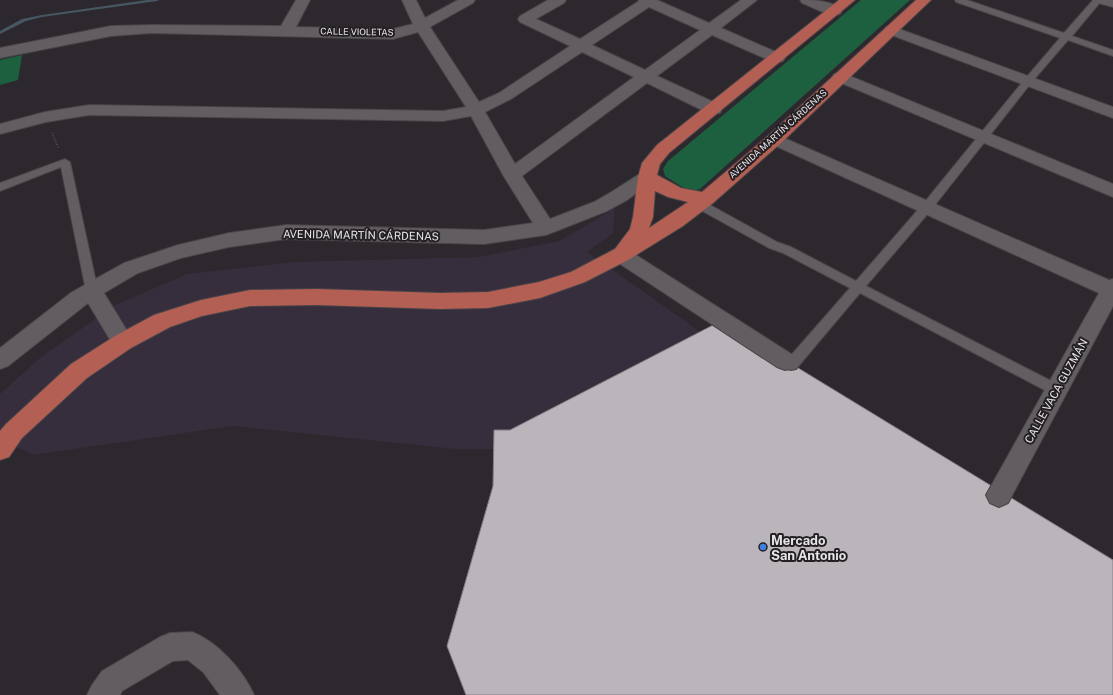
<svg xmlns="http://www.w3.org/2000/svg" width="1113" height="695" viewBox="0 0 1113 695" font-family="'Public Sans',sans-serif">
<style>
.commercial{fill:#362d3d}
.green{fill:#1c603f}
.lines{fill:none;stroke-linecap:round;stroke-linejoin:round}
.stream{fill:#465662;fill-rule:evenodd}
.building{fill:#b9b5bb;stroke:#827f83}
.service-casing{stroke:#484448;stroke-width:2}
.minor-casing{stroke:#484448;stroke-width:2}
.tertiary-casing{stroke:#484448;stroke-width:2}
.primary-casing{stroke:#484448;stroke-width:2}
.path{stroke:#686468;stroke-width:2;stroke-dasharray:0.5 2;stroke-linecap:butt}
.service{fill:#625d61;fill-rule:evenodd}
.minor{fill:#625d61;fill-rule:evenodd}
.tertiary{fill:#625d61;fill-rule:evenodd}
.primary{fill:#b45f53;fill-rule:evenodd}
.shop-dot{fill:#3f7fe0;stroke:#231f23;stroke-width:1.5}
.labels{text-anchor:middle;stroke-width:4;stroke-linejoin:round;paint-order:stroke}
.far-street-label{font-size:9px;fill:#e9e6e9;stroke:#231f23}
.street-label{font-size:11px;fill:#e9e6e9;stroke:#231f23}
.near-poi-label{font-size:13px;font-weight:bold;fill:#e9e6e9;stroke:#231f23;text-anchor:start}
</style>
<rect width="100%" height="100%" fill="#2d282d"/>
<polygon class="commercial" points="615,208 613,233 587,252 715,342 512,449 456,449 233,426 33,455 0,439 0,394 41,357 115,305 187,274 294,262 479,257 559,241"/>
<g class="green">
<polygon points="861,0 910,0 700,189 690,192 665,176 663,169 668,161"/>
<polygon points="22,55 18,80 0,85 0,60"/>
</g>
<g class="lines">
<polygon class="stream" points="147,0 159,0 157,1 42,17 26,21 0,34 0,31 22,19 42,15"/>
</g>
<polygon class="building" points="721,321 1113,560 1113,695 466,695 447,646 493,486 494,430 510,430"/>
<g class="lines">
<g class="service-casing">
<g id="service">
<polygon points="955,0 967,0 1064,33 1093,0 1102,0 1072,36 1113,50 1113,56 1068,40 1031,83 931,210 866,286 1061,386 1063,390 1061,394 1056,396 860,293 796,369 791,370 786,369 784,365 786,361 850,288 783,253 769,248 695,207 693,204 695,201 703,201 777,242 791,247 856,281 923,204 1025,79 1060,38 956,2"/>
<polygon points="65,159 70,162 98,291 96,294 92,296 88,294 86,291 61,167 0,191 0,183"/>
</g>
</g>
<g class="minor-casing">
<g id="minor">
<path d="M296,0H310L296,27L393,29L413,24L402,0H416L425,18L458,0H475L473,3L430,27L479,102L499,93L570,46L520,22L518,19L520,16L548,0H566L564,3L536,19L580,39L639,1L638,0H657L709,23L741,0H757L721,28L783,55L785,58L783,61L777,63L771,61L712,35L657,76L720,105L722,109L720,113L714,114L708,113L647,83L522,176L550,219L594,202L613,191L641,173L647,171L653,173L656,177L653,181L627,200L607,211L546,235L484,244L286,239L229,247L181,258L138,273L104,293L134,342L131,348L123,351L115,348L88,303L8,366L0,369V348L72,292L124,263L178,245L229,233L286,225L484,230L533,223L503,175L471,116L443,121L89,115L46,122L0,134V124L45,112L89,105L443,111L466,107L418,32L393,39L151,33L111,36L0,58V48L111,26L151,25L281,26ZM649,7L700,30L645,70L592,45ZM582,52L634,77L515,164L485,112L511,99Z"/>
<path d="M800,0C812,0 835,0 842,11L840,14C828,17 813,7 802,3Z"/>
<polygon points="1096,0 1113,0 1113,7 1098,3"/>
<polygon points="891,26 1113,107 1113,118 886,33 884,30 886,27"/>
<polygon points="840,72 1113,184 1113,197 834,80 832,77 834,74"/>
<polygon points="775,134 1109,280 1113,279 1113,306 1008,503 999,507 990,503 986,495 1099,293 769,143 766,139 769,135"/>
<path d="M192,632C218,642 243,670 254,695H220L203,672L188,660L173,661L122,691L120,695H87L92,685L102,671L160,637L170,633Z"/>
</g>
</g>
<g class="tertiary-casing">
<polygon id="tertiary" points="621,248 628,250 793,355 796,361 793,367 785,370 777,367 614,260 611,255 614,250"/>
</g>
<g class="primary-casing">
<path id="primary" d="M839,0H855L669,153L660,164L657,175L681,188L702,192L769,135L916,0H931L781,143L713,203L683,226L628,260L585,282L540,298L488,308L440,309L316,305L250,306L202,316L170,327L131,348L87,378L22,438L9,457L0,460V431L6,424L71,364L115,336L154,315L201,300L250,290L316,289L440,293L488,292L539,282L571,272L615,249L630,229L633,217L638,177L642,163L657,145ZM655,191L668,197L688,202L649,228L653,217Z"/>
</g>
<polyline class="path" points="52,133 59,149"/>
<use href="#service" class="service"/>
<use href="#minor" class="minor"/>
<use href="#tertiary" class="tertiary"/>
<use href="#primary" class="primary"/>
</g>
<circle class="shop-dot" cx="763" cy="547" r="4"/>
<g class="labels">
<g class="far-street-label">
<text transform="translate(357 32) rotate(1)" y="3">CALLE VIOLETAS</text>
<text transform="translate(778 134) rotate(-42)" y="3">AVENIDA MARTÍN CÁRDENAS</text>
</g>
<g class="street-label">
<text transform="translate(361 235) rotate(1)" y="4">AVENIDA MARTÍN CÁRDENAS</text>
<text transform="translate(1056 391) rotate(-61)" y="4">CALLE VACA GUZMÁN</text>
</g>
<g class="near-poi-label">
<text x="771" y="545">Mercado<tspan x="771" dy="15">San Antonio</tspan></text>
</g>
</g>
</svg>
